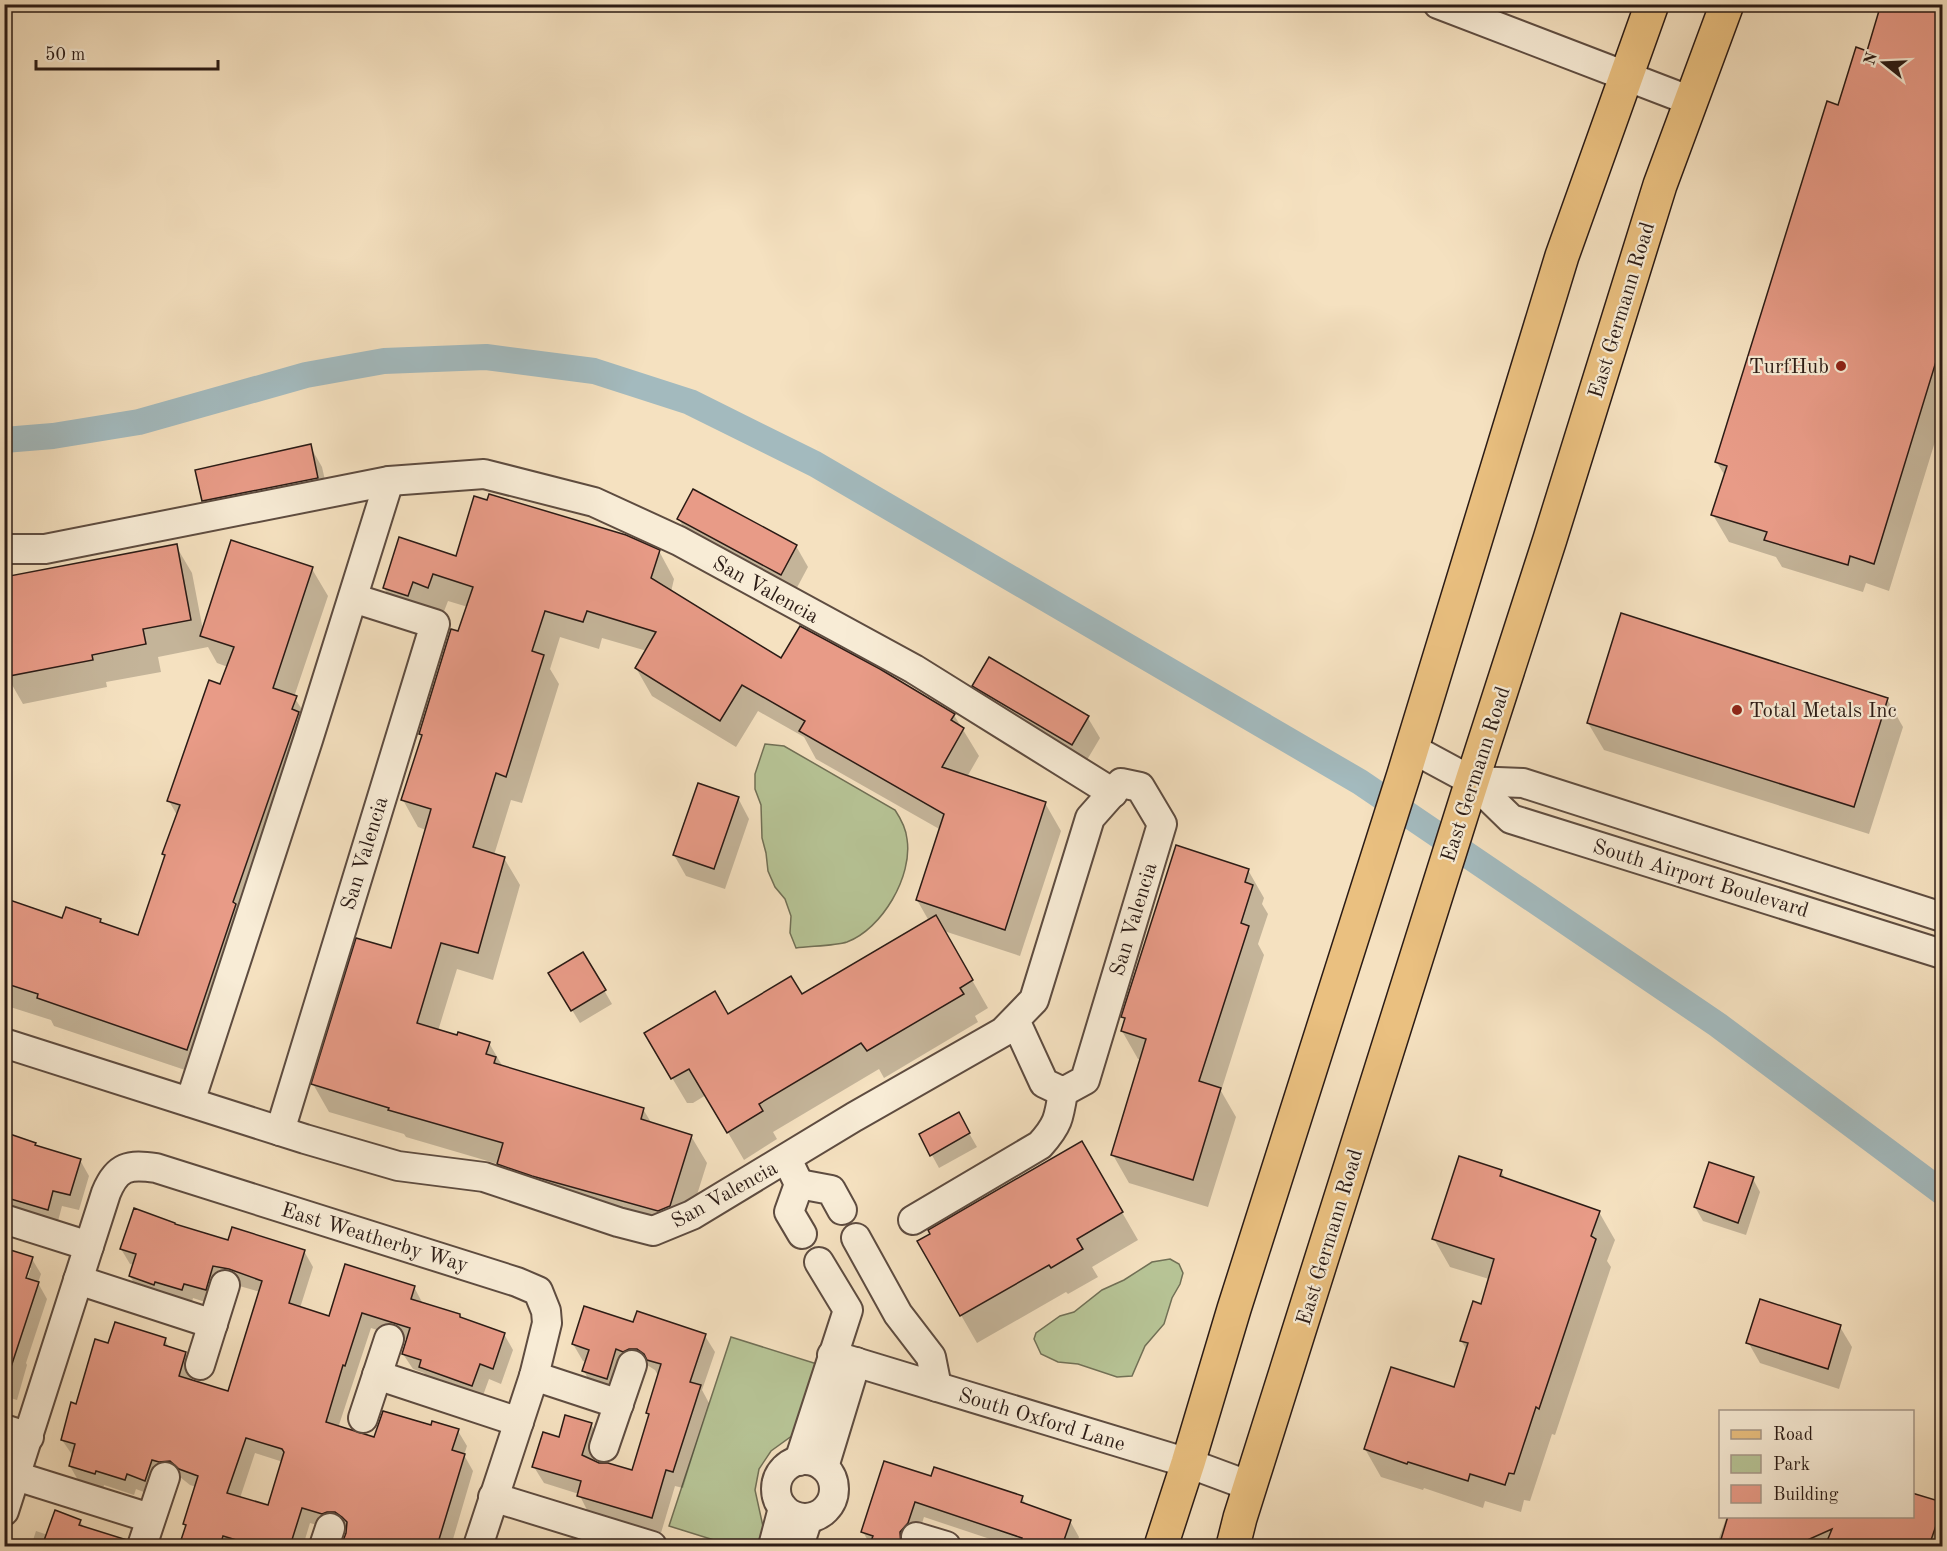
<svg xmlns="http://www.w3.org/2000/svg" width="1947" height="1551" viewBox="0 0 1947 1551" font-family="'Old Standard TT',serif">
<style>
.green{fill:#b7c496;stroke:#717056;stroke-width:1.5}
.shadow{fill:#0003;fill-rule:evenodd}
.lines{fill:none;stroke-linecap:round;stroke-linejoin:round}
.canal{stroke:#a3babe;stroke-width:26}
.building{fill:#e89b87;stroke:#2b1b15;stroke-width:1.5;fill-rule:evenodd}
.minor-casing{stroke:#5e4c40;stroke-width:32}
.major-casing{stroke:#2b1b15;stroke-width:36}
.minor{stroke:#f8ecd6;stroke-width:28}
.major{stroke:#eac080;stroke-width:33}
.poi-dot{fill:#8f2418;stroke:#f8ecd6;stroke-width:2}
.labels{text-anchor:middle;stroke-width:4.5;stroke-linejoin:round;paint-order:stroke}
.street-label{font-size:21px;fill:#2b1b15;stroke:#f8ecd6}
.poi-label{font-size:21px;fill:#2b1b15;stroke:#f8ecd6;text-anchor:end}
</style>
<rect width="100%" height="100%" fill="#f5e1c0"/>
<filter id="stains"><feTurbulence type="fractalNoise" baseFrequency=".00333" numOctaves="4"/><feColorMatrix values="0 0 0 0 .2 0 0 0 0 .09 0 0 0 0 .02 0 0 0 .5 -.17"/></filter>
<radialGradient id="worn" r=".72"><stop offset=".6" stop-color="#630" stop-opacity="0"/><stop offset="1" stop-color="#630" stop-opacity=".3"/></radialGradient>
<g class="green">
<path d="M765,744L784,746L895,810C901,819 906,828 907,839C913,876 882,929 847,942C835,946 809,946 796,948L790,933L791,916L785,899L775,887L768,871L766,853L762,838L761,805L755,789V774Z"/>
<polygon points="1170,1259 1179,1264 1183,1273 1180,1284 1172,1298 1164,1324 1145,1346 1132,1376 1117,1377 1078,1364 1058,1362 1041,1354 1034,1339 1036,1333 1060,1316 1074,1312 1102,1290 1124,1280 1152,1262"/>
<polygon points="731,1337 817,1364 793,1435 771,1451 759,1469 755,1490 764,1531 757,1546 733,1546 669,1526"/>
</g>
<g class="shadow">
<polygon points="1883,4 1942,4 1942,419 1889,591 1866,583 1863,592 1782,567 1776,557 1729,542 1713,515 1725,476 1716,461 1839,106 1868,53"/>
<polygon points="310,446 322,467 329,498 215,521 203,501"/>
<polygon points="679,519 796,546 808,567 793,595 690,540"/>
<polygon points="176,546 192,573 203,630 312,569 328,596 294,697 312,725 203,1076 54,1026 51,1020 4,1005 4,898 63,920 100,921 102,924 139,937 166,858 163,854 177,815 169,801 228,667 217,663 208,647 158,657 161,672 106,682 107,687 23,704 7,676"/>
<polygon points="659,551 674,579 671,592 782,660 954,715 979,756 967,777 1045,803 1061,831 1020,956 944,931 988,1008 975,1016 978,1022 884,1078 879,1069 773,1132 777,1139 744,1160 706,1095 693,1103 687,1103 646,1034 727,1016 802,996 929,921 917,900 941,830 816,759 804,737 758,711 736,747 652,696 636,668 647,651 602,638 599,649 560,637 550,669 559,684 522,803 511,800 494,855 504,858 520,885 493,980 457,969 438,1031 489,1043 503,1067 643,1109 652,1124 691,1136 707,1163 685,1233 674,1238 549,1203 514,1191 498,1164 406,1137 404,1134 329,1112 313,1084 392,950 426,830 418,827 403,800 423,737 421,734 468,607 448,601 443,614 400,615 384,588 457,558"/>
<polygon points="974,686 1088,718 1100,738 1084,765 986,707"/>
<polygon points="1887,699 1903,727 1869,834 1604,750 1588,723"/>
<polygon points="738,798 749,819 725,889 686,876 674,855"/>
<polygon points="1248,870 1264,898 1262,904 1268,914 1258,944 1264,955 1221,1091 1236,1117 1208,1207 1129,1183 1113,1155 1142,1060 1138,1059 1122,1031 1125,1021 1123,1017"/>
<polygon points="583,954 612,1004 580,1023 550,974"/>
<polygon points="958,1114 977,1147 939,1168 921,1135"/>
<polygon points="4,1133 35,1144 37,1148 80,1160 89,1176 79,1210 62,1206 57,1225 4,1207"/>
<polygon points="1082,1143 1138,1240 1092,1267 1098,1277 1068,1294 1066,1292 977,1343 919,1242"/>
<polygon points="1501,1171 1506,1180 1599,1212 1615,1240 1607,1261 1611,1267 1555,1435 1552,1434 1530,1501 1524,1500 1521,1512 1485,1501 1483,1508 1424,1488 1423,1490 1381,1477 1365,1449 1455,1388 1467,1351 1461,1340 1482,1305 1489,1279 1450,1267 1434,1239"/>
<polygon points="1753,1179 1760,1192 1746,1235 1703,1221 1695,1207"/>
<path d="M229,1242L304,1251L313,1267L300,1308L330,1318L414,1287L423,1304L459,1316L462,1319L504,1334L513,1350L501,1384L489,1379L481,1401L430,1382L424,1373L413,1369L403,1354L408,1340L371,1328L338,1428L375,1439L432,1427L458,1431L467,1446L464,1455L473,1471L451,1546H343L347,1529L337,1527L331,1529L310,1523L303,1546H180L187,1527L185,1524L196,1487L190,1485L180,1477L168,1478L154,1496L136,1489L134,1495L104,1485L103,1489L79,1482L70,1466L73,1456L62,1440L77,1405L109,1345L165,1340L170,1349L185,1353L195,1369L191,1381L229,1393L260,1292L222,1281L214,1305L193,1298L191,1305L139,1292L130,1276L134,1265L130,1264L121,1249ZM255,1453L283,1462L269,1507L240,1498Z"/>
<path d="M4,1254L32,1259L41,1274L38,1283L47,1299L26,1363L27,1365L17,1400L4,1396ZM27,1268H31L25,1286L22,1285Z"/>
<polygon points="634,1324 705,1336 715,1352 702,1390 709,1403 683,1488 675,1486 661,1533 588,1512 579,1494 544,1483 534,1467 560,1439 591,1424 600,1441 594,1462 633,1472 650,1417 648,1412 659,1377 655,1370 647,1365 639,1365 616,1395 593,1388 584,1371 587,1362 583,1361 573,1344"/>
<polygon points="1840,1327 1852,1347 1839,1389 1760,1363 1748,1342"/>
<polygon points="932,1478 1022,1498 1027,1506 1070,1521 1079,1537 1076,1546 1011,1546 924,1517 917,1539 910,1546 871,1546 863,1532"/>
<polygon points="1912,1495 1942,1504 1942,1546 1716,1546 1727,1516 1912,1516"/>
<polygon points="80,1521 84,1528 125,1541 129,1546 31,1546 36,1531 48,1535"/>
</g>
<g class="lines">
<polyline class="canal" points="4,440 53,436 139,422 306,375 384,361 486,357 594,371 690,402 815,464 1360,782 1718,1025 1942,1192"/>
</g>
<g class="building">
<polygon points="1881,4 1942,4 1942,342 1874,564 1850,556 1848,565 1764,540 1767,532 1711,515 1727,466 1715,462 1827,101 1838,105 1856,47 1867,51"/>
<polygon points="311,444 318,478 202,501 195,470"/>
<polygon points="693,489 797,545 781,575 677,519"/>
<polygon points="489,494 626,535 660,550 651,578 781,658 800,626 880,669 955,714 951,720 964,728 942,767 1046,802 1005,930 916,900 944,814 799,731 805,721 742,685 720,721 635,668 656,632 587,611 583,622 545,611 532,651 544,655 506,777 496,773 473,847 505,857 478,953 441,943 417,1023 457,1035 458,1032 490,1042 486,1054 496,1057 494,1063 644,1108 641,1119 692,1135 670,1206 658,1211 532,1176 497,1164 503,1143 388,1110 389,1108 311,1084 356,938 391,948 431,809 401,800 422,735 419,734 451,629 458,631 473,587 433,574 428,588 413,582 408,596 383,588 399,537 456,556 474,496 487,500"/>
<polygon points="231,540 313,567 273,688 297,696 292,709 299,712 233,902 236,904 187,1050 37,998 38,994 4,983 4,898 62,918 66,907 101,919 100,922 138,935 165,855 162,854 180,805 167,801 185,749 209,680 220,684 234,647 200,636"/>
<polygon points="177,544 191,620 143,629 146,644 92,655 93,660 4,677 4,577"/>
<polygon points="1621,613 1888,698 1854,807 1587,723"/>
<polygon points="989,657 1089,716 1072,745 972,686"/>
<polygon points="698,783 739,797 714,869 673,855"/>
<polygon points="1176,845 1249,869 1245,882 1253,885 1241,923 1249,926 1199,1081 1221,1088 1193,1180 1111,1155 1146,1039 1121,1031 1125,1018 1121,1017"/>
<polygon points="936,915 973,980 960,988 964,994 867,1051 861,1043 759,1104 763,1111 727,1133 689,1069 671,1079 644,1033 715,991 728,1014 791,976 802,994"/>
<polygon points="583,952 606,990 571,1011 548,973"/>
<polygon points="959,1112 970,1133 930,1156 919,1134"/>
<polygon points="4,1132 36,1143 35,1145 81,1159 70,1195 53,1191 48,1210 4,1197"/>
<polygon points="1082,1141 1123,1212 1077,1239 1083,1249 1051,1268 1049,1265 960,1316 917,1241 930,1234 928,1230"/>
<polygon points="1459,1156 1502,1170 1500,1176 1600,1211 1591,1236 1596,1239 1539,1409 1536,1407 1514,1474 1509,1473 1505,1485 1470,1474 1468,1481 1408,1462 1407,1464 1364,1449 1391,1367 1454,1387 1468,1343 1460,1341 1473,1301 1481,1304 1494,1259 1432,1239"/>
<polygon points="1709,1162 1754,1177 1738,1223 1694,1207"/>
<path d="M134,1208L175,1223V1224L228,1240L232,1227L305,1250L289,1303L329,1316L345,1264L415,1286L411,1299L460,1314V1317L505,1333L493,1369L480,1364L472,1386L419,1367L421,1360L402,1354L410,1328L362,1313L345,1366L343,1365L326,1422L374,1437L383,1411L431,1425L432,1421L459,1429L452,1450L465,1454L437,1546H341L346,1533L347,1522L342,1517L335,1512H327L322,1514L302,1508L290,1546H256L223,1536L220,1546H179L186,1525L183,1524L198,1476L179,1469L170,1461L159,1462L152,1460L145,1481L127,1474L125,1480L96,1471L95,1474L69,1466L75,1444L61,1440L71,1402L76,1404L95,1339L108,1343L115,1322L166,1338L164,1345L186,1352L179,1376L228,1391L262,1281L229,1269L213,1266L206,1290L184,1284L182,1290L155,1282L154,1285L129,1276L136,1254L120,1249ZM246,1438L282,1449L284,1452L268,1505L227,1493Z"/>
<polygon points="4,1248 33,1257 26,1278 39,1282 8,1376 4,1375"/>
<polygon points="1760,1299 1841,1325 1828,1369 1746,1343"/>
<polygon points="584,1306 633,1322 637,1311 706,1334 690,1382 701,1385 673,1472 666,1470 652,1518 577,1496 581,1481 532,1467 543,1432 559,1437 565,1415 592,1423 582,1455 599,1463 608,1463 632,1470 649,1414 646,1413 661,1364 647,1360 644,1354 637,1349 629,1349 623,1352 616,1349 607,1379 582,1371 589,1350 572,1344"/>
<polygon points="884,1461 931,1476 934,1467 1023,1496 1021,1502 1071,1520 1062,1546 1019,1546 1022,1538 915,1502 908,1523 900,1532 901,1546 869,1546 873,1536 861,1532"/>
<polygon points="1912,1493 1942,1502 1942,1508 1929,1546 1825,1546 1832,1529 1794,1546 1719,1546 1728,1516 1912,1516"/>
<polygon points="55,1510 81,1520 79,1525 127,1540 126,1546 42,1546"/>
</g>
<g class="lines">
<g class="minor-casing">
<g id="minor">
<polyline points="1438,4 1691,101"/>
<polyline points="4,549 45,549 389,481 484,474 594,502 679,541 914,669 1113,793"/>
<polyline points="1411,748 1472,781 1511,819 1942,954"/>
<polyline points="1472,781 1523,783 1942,917"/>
<polyline points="4,1043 305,1139 398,1166 484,1177 618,1222 653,1231 692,1215 854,1117 1003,1032 1034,1000 1090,818 1121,783 1140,787 1162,824 1085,1080 1063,1092 1044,1083 1015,1020"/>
<polyline points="190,1102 308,740 389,481"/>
<polyline points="280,1131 435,624 353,598"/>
<polyline points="787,1159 799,1184 789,1212 802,1234"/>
<polyline points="799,1184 831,1190 842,1210"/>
<polyline points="4,1219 89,1246"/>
<path d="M913,1220L1040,1145C1058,1125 1059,1118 1063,1092"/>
<polyline points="856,1238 898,1314 931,1357 937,1387"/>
<polyline points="78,1280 213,1324"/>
<polyline points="832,1355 1188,1463 1250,1486"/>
<polyline points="200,1365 225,1285"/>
<polyline points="377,1375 519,1422"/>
<polyline points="534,1376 619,1404"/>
<polyline points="363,1418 389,1339"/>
<polyline points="4,1429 29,1437"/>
<polyline points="604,1447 632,1365"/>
<circle cx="805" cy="1489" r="29"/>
<polyline points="799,1461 848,1310 819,1262"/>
<polyline points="824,1467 856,1362"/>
<polyline points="16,1476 150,1518"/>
<polyline points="493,1497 652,1546"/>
<path d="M4,1511L106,1193C117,1166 129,1164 156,1168L517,1282L538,1291L546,1311L547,1323L534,1376L478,1546"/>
<polyline points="916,1537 946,1546"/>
<polyline points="142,1546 165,1477"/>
<polyline points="324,1546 330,1528"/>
<polyline points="773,1546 783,1508"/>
<polyline points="799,1546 808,1518"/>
</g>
</g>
<g class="major-casing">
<g id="major">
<polyline points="1161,1546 1188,1463 1234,1309 1404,774 1562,256 1652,4"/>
<polyline points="1233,1546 1240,1518 1472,781 1550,539 1660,185 1727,4"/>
</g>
</g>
<use href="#minor" class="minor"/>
<use href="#major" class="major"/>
</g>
<g class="poi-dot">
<circle cx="1841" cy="366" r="6"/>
<circle cx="1737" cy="710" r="6"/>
</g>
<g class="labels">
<g class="street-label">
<text transform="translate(1621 310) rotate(-73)" y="7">East Germann Road</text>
<text transform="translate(766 589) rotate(29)" y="7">San Valencia</text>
<text transform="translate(1475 774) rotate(-72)" y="7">East Germann Road</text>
<text transform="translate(364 853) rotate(-73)" y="7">San Valencia</text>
<text transform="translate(1701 878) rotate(17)" y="7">South Airport Boulevard</text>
<text transform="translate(1133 919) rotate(-73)" y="7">San Valencia</text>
<text transform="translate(724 1194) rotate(-29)" y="7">San Valencia</text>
<text transform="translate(375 1237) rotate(17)" y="7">East Weatherby Way</text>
<text transform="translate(1329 1237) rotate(-73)" y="7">East Germann Road</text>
<text transform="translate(1042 1419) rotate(17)" y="7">South Oxford Lane</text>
</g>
<g class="poi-label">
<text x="1829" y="373">TurfHub</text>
<text x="1749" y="717" text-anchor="start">Total Metals Inc</text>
</g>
</g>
<rect width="1947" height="1551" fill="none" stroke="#f5e1c0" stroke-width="24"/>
<rect x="6" y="6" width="1935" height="1539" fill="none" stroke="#2b1b15" stroke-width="3"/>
<rect x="12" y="12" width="1923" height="1527" fill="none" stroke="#2b1b15" stroke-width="1.5"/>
<rect x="1719" y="1410" width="195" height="108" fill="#f8ecd6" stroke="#a69889" stroke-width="1.5"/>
<rect x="1731" y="1430" width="30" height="9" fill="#eac080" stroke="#a69889" stroke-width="1.5"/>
<text x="1773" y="1440" font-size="18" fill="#2b1b15">Road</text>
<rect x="1731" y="1455" width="30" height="18" fill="#b7c496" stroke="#a69889" stroke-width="1.5"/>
<text x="1773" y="1470" font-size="18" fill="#2b1b15">Park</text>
<rect x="1731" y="1485" width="30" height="18" fill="#e89b87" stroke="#a69889" stroke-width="1.5"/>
<text x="1773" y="1500" font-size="18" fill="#2b1b15">Building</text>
<g transform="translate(1884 63) rotate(288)" stroke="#f8ecd6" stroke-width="4.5" paint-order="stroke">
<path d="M0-4.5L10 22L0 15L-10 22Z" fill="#2b1b15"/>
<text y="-9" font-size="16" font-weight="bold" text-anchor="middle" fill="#2b1b15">N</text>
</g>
<path d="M36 60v9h182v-9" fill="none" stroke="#2b1b15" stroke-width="3"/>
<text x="45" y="60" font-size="18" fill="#2b1b15" stroke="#f8ecd6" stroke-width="4.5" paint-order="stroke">50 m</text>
<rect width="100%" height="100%" filter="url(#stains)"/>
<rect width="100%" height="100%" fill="url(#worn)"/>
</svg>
